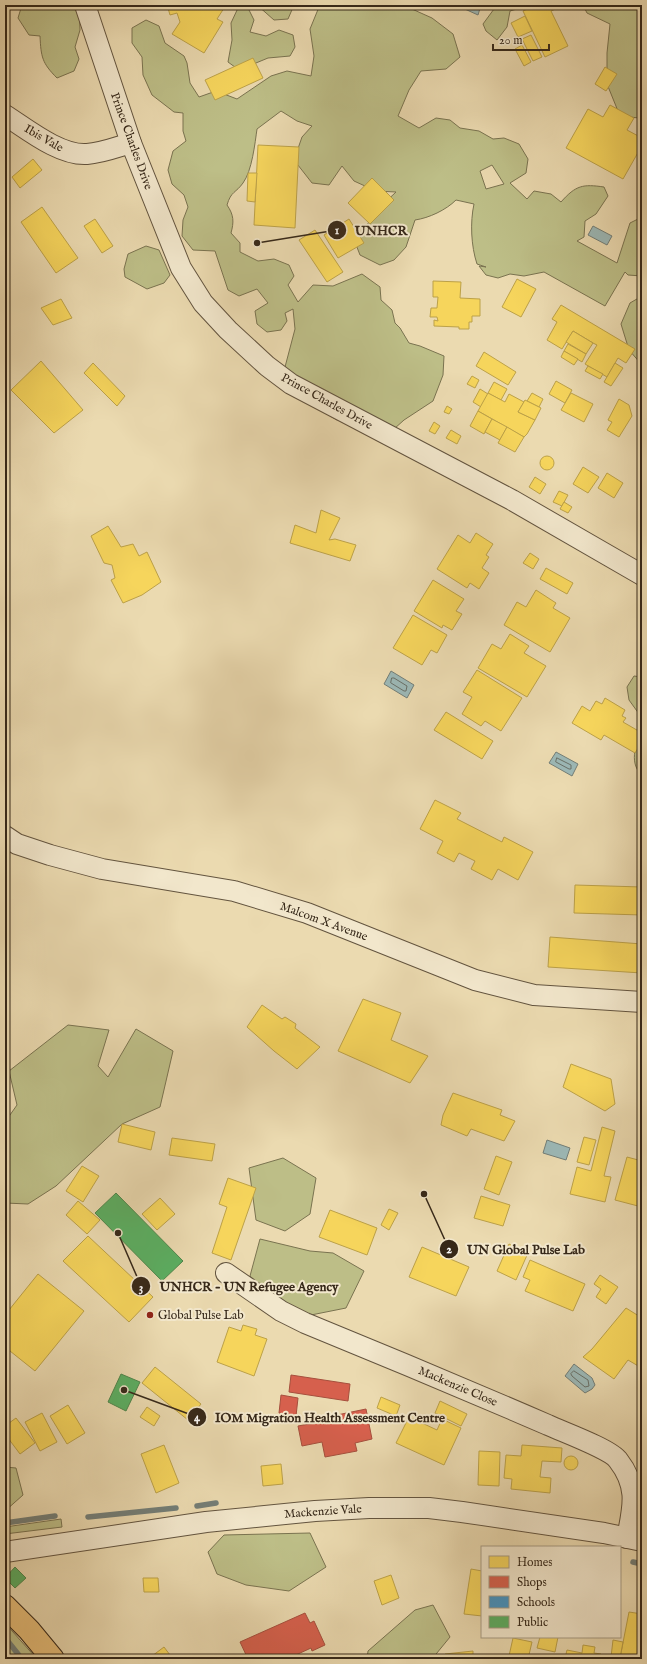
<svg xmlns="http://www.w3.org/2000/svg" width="647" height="1664" viewBox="0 0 647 1664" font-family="'IM FELL English',serif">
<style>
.green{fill:#bdbe87;stroke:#7a7350;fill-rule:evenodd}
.water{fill:#9cb8b6;stroke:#737e77}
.homes{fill:#f6d55c;stroke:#bca148}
.shops{fill:#d6604d;stroke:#a64f3d}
.schools{fill:#4393c3;stroke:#3f7390}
.public{fill:#5aae61;stroke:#4f864b}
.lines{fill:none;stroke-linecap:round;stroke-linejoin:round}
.shore{stroke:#697068;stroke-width:1}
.stream{stroke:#737e77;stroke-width:5.5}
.minor-casing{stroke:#63543f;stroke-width:22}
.major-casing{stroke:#362819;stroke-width:24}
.minor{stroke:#f2e7cc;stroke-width:20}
.major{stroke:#e6bd78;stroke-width:22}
.poi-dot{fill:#8f2418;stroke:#f2e7cc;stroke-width:1.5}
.labels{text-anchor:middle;stroke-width:4;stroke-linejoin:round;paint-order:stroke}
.street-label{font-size:12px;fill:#362819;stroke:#f2e7cc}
.poi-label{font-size:12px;fill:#362819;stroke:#f2e7cc;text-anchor:start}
.leader{fill:none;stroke:#362819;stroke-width:1.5}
.callout-dot{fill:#362819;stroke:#f2e7cc;stroke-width:1.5}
.mark-label{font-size:12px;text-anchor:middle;font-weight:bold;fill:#fff}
.callout-label{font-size:13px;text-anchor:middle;font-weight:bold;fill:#362819;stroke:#f2e7cc;stroke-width:4;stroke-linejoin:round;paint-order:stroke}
</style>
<rect width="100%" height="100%" fill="#ebdab0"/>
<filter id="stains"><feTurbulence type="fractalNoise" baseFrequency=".005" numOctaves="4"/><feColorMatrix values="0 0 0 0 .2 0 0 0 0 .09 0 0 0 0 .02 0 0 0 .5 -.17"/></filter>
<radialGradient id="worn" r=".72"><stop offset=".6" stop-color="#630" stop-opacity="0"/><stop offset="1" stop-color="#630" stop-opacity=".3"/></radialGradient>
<g class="green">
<path d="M22,5H79L80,30L75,47L79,59L74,71L57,78C42,63 41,57 40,36L29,35L18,18Z"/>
<polygon points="257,5 294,5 288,19 274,20"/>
<path d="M324,5H403L432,18L453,34L460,57L446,69L421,71L409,90L398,116L419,128L436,118L450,120L460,128L479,131L493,139L504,138L519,144L528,159L526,173L510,183L527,199L534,191L551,194L561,202C576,185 583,184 604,187L608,196L596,214L585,221L584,237L577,241L617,263L630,223L642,217V276L628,275L625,272L605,306L544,272L524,276L510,274L498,278L486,275L479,266L486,267L477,264C471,246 470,222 474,204L456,200C446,210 429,218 415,220L406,247L394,260L380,265L360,255L355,242L378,209L396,192L376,191L354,181L342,166L329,185L312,183L294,160L302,137L312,126L297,121L281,111L257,129C255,143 252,171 243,183C236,193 231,191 227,205C234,215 234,222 231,233L240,243V252L258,261L274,259L289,265L294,276L288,285L298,302L313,285L333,286L362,274L380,287L381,300L392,310L395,323L400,328L409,343L420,346L444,356L443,375L433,401L404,420L394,429L374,418L337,420L315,407L285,367L295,329L293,309L285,313L287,321L281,330L267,332L257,324L255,311L268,303L257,289L239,296L228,290L215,251L193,250L182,236L183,220L188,207L184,195L172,184L168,170L173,151L186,141L183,131V113L174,112L152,95L143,75L142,57L132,43V28L146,20L159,26L165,43L184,56L187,63L190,83L199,97L216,91L237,99L271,76L287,71L311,76L314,56L310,29L319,7ZM492,165L504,184L486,189L480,171Z"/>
<polygon points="494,5 522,5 520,8 510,11 507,27 497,40 486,31 483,24 494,9"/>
<polygon points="583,5 637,5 642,9 642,116 639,118 620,116 607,84 607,53 610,24 587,13"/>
<polygon points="238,8 248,8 254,20 250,32 266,36 279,30 293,35 295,47 290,56 268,58 239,70 228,62 232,40 231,23"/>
<polygon points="146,246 159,250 170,275 164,283 147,289 125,277 124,269 128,254"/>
<polygon points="642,296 642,365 629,350 621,324 630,303"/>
<polygon points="634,676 642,677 642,718 629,700 627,687"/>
<path d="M642,724V775C627,762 638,741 642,724Z"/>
<polygon points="68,1025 109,1030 98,1066 108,1077 136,1029 173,1051 160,1107 122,1124 56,1186 28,1204 5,1203 5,1122 17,1105 9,1071"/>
<polygon points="283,1158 316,1178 310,1214 285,1231 256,1220 249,1168"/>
<polygon points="260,1239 310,1251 333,1253 364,1271 346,1308 296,1318 250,1276"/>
<polygon points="5,1467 16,1468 23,1495 5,1511"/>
<polygon points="61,1519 62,1527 5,1534 5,1527"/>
<polygon points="310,1533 326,1567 289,1591 246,1585 217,1574 208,1552 224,1535"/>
<polygon points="433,1605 450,1637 432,1659 367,1659 368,1651 415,1610"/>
<polygon points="5,1623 37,1659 10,1659 5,1653"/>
</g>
<g class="water">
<polygon points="456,5 481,5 478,15"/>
<polygon points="593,226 612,236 607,245 588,235"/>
<polygon points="391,671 414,685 407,698 384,684"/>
<polygon points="556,752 578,764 572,776 549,763"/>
<polygon points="547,1140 570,1148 566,1160 543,1153"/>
<polygon points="574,1364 592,1378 595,1385 592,1389 585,1393 565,1376"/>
</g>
<g class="homes">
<polygon points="164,5 226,5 217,19 223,22 204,53 172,34 180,22 177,13 170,15 168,8 165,9"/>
<polygon points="536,5 565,5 551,11 568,46 545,57 523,11"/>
<polygon points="525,16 532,31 518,37 511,23"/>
<polygon points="531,35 542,57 533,61 522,39"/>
<polygon points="522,45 531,62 524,66 515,49"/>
<polygon points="253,58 263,78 215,100 205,80"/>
<polygon points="605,67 617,74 606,91 595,84"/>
<polygon points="610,105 634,118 627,130 642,138 642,150 640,149 623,179 566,148 588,109 603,117"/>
<polygon points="258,145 299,147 295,228 254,225"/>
<polygon points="33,159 42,170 20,188 12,177"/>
<polygon points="248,173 257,173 255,202 247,201"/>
<polygon points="372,178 394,200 370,224 348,203"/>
<polygon points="42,207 78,258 56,273 21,222"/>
<polygon points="95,219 113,246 102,253 84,226"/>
<polygon points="349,219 364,243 338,258 324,235"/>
<polygon points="315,230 343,272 327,282 299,240"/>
<polygon points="517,279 536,289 521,317 502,307"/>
<polygon points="433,281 461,282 460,298 480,299 480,316 472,316 472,322 469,322 469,329 459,329 459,327 434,326 434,320 438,321 437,317 430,317 431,308 437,308 438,297 433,297"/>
<polygon points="61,299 72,318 53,325 41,308"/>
<polygon points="561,305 635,349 626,363 618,358 607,377 585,364 597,345 593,343 573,331 562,349 547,340 557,322 552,319"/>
<polygon points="573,331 593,343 586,354 566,342"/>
<polygon points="568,344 586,354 582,362 564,351"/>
<polygon points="564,351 578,359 574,365 561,357"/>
<polygon points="484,352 516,372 508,385 476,366"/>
<polygon points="41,361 83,410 54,433 11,390"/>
<polygon points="93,363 125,396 117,406 84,373"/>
<polygon points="615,363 623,368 611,386 604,382"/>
<polygon points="588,366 603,374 600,379 585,371"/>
<polygon points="472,376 479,380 475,388 467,384"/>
<polygon points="556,381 572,390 565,403 549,394"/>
<polygon points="494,382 507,389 501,400 488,393"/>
<polygon points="480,389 488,394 481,407 473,402"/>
<polygon points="488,393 505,402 509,394 524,402 518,412 535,420 527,434 524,437 478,411"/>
<polygon points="532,393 543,399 539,407 527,401"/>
<polygon points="571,393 593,404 584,422 561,410"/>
<polygon points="619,399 629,405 632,416 619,437 607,430 612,422 608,420"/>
<polygon points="525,400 541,408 535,420 518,412"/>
<polygon points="447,406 452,409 449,414 444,412"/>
<polygon points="478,411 492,419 484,434 470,426"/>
<polygon points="492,419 507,427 500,440 485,432"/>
<polygon points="434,422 440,426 435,434 429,431"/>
<polygon points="507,427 524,437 515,452 498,443"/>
<polygon points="451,430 461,436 457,444 446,438"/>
<circle cx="547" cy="463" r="7"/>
<polygon points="583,467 599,477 588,493 573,484"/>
<polygon points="607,473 623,483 614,498 598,488"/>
<polygon points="535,477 546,484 540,494 529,487"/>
<polygon points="559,491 568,495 562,506 553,502"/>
<polygon points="564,502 572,507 568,513 560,509"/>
<polygon points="321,510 340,518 329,540 335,539 356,545 350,561 290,543 295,525 316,533"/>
<polygon points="108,526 121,547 133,544 139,556 147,552 161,582 142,595 123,603 111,580 115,578 112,565 104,563 91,536"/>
<polygon points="476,533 493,544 486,555 489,557 482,568 489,573 479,589 470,583 467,588 437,569 458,535 470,543"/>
<polygon points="530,553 539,559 533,569 523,563"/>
<polygon points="546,568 573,583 567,594 540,579"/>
<polygon points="433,580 464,599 456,611 462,614 452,630 443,625 442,628 414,611"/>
<polygon points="536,590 556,603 553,608 570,618 550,652 504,625 517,602 526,607"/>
<polygon points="413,615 447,635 437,653 431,650 422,665 393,648"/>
<polygon points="510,634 529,646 524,653 546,666 527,697 478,668 492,644 501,649"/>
<polygon points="477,670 522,698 501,731 485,721 481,726 462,714 472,697 463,692"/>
<polygon points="605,698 625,710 622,716 626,718 623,722 642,733 642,742 635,753 604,735 601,740 572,723 582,706 590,711 596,701 602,704"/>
<polygon points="446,712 493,741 482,759 434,730"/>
<polygon points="435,800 461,813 457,819 502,842 504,837 533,852 518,880 498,869 492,880 471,869 475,861 459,853 454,862 437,853 443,841 420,829"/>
<polygon points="575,885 642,887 642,915 574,913"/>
<polygon points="550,937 642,944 642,973 548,967"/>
<polygon points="363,999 401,1013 391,1040 428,1056 410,1083 338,1051"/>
<polygon points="262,1005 282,1019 285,1017 296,1024 295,1028 320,1047 297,1069 274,1051 247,1027"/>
<polygon points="571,1064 611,1079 615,1104 605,1111 563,1087"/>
<polygon points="453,1093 502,1110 500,1115 515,1121 504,1141 471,1129 467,1136 441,1125 443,1115"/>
<polygon points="122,1124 155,1132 151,1150 118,1142"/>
<polygon points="602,1127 615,1131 604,1176 611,1177 605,1202 570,1194 577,1167 591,1171"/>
<polygon points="584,1137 596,1140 589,1165 577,1162"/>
<polygon points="172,1138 215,1144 212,1161 169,1155"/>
<polygon points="496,1156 512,1162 499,1195 484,1189"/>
<polygon points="627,1157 642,1161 642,1193 638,1206 615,1200"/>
<polygon points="82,1166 99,1176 83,1202 66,1191"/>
<polygon points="228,1178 256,1188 231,1260 212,1253 227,1207 219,1204"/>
<polygon points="481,1196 510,1205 503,1226 474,1218"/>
<polygon points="160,1198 175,1214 157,1230 142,1214"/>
<polygon points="78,1201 100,1220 87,1234 66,1215"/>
<polygon points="389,1209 398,1213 389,1230 381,1225"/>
<polygon points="330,1210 377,1228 367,1255 319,1237"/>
<polygon points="88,1236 153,1297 129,1322 63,1261"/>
<polygon points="509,1244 528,1253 516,1280 497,1271"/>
<polygon points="422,1247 469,1267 456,1296 409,1277"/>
<polygon points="530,1260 585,1284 573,1311 525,1291 530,1280 523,1277"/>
<polygon points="38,1274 84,1311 35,1371 5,1347 5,1315"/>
<polygon points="600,1275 618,1287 606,1304 596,1297 601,1289 594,1284"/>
<polygon points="626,1308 642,1318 642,1365 640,1367 628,1360 614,1379 583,1357 592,1349"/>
<polygon points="243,1325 257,1329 255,1335 267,1339 254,1376 217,1362 229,1327 241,1331"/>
<polygon points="155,1367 201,1404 188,1420 142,1383"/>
<polygon points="381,1397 400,1405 396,1416 377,1408"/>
<polygon points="440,1401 467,1414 461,1426 435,1413"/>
<polygon points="68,1405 85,1433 67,1444 50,1416"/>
<polygon points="147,1407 160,1416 154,1426 140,1417"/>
<polygon points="42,1413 57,1442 40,1451 25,1422"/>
<polygon points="409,1417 437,1430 442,1419 461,1428 444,1465 396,1443"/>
<polygon points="16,1418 35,1443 20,1454 5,1434 5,1426"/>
<polygon points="164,1445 179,1483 156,1493 141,1454"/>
<polygon points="522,1445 562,1448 561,1462 542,1461 540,1477 551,1478 550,1493 511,1489 512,1479 504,1478 506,1455 521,1456"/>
<polygon points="479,1451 500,1452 499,1486 478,1485"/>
<circle cx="571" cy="1463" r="7"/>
<polygon points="281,1464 283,1484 263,1486 261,1466"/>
<polygon points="471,1569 482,1571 482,1616 464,1614"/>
<polygon points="391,1575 399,1598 382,1605 374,1581"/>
<polygon points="143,1578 158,1578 159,1592 144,1592"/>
<polygon points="629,1612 642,1614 642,1659 620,1658"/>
<polygon points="540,1637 558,1637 555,1652 537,1648"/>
<polygon points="513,1638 532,1642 528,1659 509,1656"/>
<polygon points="613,1640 623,1642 620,1658 611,1657"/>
<polygon points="583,1645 595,1647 594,1653 601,1654 600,1659 546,1659 547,1655 565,1658 567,1650 582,1653"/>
<polygon points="164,1647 173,1659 148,1659"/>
<polygon points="473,1651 473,1659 445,1659 445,1654"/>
</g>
<g class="shops">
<polygon points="291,1375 350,1384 348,1401 289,1392"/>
<polygon points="281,1395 298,1398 296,1416 279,1413"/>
<polygon points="366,1409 372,1439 355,1443 357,1451 325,1457 322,1442 302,1446 298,1426 338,1419 337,1415"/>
<polygon points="305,1613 310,1623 314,1621 325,1645 312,1651 311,1648 287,1659 248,1659 240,1642"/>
</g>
<polygon class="schools" points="5,1262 9,1267 5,1271"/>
<g class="public">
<polygon points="116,1193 183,1261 162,1281 95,1213"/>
<polygon points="121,1374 140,1382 126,1411 108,1402"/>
<polygon points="15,1567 26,1578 15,1588 5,1578"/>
</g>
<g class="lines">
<g class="shore">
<polygon points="392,678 394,678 407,686 406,691 404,691 391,683"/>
<polygon points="557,758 571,765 571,769 569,769 556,762"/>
<polygon points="574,1371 588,1380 589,1386 585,1387 572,1376 571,1374"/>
</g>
<g class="stream">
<polyline points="197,1506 216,1503"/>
<polyline points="88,1517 176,1508"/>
<polyline points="5,1523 55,1516"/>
<polyline points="633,1562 642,1564"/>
<polyline points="6,1639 22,1659"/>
</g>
<g class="minor-casing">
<g id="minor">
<polyline points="85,5 131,143 181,268 203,303 228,330 267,366 291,384 512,500 642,575"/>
<path d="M5,115C27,129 60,156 87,154C102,153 117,147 131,143"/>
<polyline points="5,836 17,844 50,855 102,869 234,891 307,913 475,980 534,995 642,1002"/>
<path d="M226,1273L281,1311L305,1323C386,1356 467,1390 548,1425C563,1432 610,1449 618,1460C639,1487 633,1507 627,1538"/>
<polyline points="5,1552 206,1522 315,1511 369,1508 429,1508 462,1512 604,1533 642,1541"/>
</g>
</g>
<g class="major-casing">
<polyline id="major" points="5,1606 29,1630 53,1659"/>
</g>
<use href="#minor" class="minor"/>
<use href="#major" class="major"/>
</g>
<circle class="poi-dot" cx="150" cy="1315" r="4"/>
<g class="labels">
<g class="street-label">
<text transform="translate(44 138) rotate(30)" y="4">Ibis Vale</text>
<text transform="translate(132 141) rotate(70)" y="4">Prince Charles Drive</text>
<text transform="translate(327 401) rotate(29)" y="4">Prince Charles Drive</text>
<text transform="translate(324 921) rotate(20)" y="4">Malcom X Avenue</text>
<text transform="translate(458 1386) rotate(23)" y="4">Mackenzie Close</text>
<text transform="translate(323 1511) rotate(-4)" y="4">Mackenzie Vale</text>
</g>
<g class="poi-label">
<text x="158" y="1319">Global Pulse Lab</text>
</g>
</g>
<path class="leader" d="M257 243L337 230M424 1194L449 1249M118 1233L141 1286M124 1390L197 1417"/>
<g class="callout-dot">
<circle cx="257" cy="243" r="4"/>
<circle cx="424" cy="1194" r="4"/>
<circle cx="118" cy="1233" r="4"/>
<circle cx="124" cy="1390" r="4"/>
<circle cx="337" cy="230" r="10"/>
<circle cx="449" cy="1249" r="10"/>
<circle cx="141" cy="1286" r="10"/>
<circle cx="197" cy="1417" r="10"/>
</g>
<g class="mark-label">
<text x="337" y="234">1</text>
<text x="449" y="1253">2</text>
<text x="141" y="1291">3</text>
<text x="197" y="1421">4</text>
</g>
<g class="callout-label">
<text x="381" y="235">UNHCR</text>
<text x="526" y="1254">UN Global Pulse Lab</text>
<text x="249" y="1291">UNHCR - UN Refugee Agency</text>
<text x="330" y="1422">IOM Migration Health Assessment Centre</text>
</g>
<rect width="647" height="1664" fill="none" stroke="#ebdab0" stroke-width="20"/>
<rect x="6" y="6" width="635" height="1652" fill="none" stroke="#362819" stroke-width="2"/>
<rect x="10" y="10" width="627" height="1644" fill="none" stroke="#362819"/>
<rect x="481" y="1546" width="140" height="92" fill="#f2e7cc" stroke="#a79b84"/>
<rect x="489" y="1556" width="20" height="12" fill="#f6d55c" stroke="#a79b84"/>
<text x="517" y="1566" font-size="12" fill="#362819">Homes</text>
<rect x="489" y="1576" width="20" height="12" fill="#d6604d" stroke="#a79b84"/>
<text x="517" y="1586" font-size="12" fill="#362819">Shops</text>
<rect x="489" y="1596" width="20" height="12" fill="#4393c3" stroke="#a79b84"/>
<text x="517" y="1606" font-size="12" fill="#362819">Schools</text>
<rect x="489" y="1616" width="20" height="12" fill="#5aae61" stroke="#a79b84"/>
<text x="517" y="1626" font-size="12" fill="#362819">Public</text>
<path d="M493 44v6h56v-6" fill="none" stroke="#362819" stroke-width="2"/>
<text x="499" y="44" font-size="12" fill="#362819" stroke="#f2e7cc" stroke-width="3" paint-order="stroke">20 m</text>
<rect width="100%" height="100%" filter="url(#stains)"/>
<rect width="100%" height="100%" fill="url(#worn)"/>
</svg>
